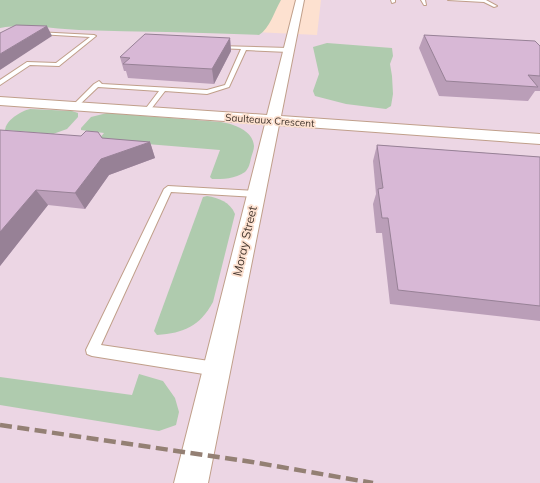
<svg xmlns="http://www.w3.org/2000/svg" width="540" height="483" viewBox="0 0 540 483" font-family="Mulish,sans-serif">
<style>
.industrial{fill:#ecd6e4}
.green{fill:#afcbae}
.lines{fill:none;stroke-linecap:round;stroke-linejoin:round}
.lane-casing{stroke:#c09f8a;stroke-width:2}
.street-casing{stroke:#c09f8a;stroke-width:2}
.lane{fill:#fff;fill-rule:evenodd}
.street{fill:#fff;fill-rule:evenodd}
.rail{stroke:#948074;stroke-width:4.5;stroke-dasharray:12 5.5;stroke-linecap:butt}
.wall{fill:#ba9eb8}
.shaded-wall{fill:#978196}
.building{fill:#d8b8d6;stroke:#978196}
.labels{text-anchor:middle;stroke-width:3.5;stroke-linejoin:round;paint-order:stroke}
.far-street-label{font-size:10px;fill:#44362e;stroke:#fde1d0}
.street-label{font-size:12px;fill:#44362e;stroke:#fde1d0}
</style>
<rect width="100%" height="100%" fill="#fde1d0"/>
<polygon class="industrial" points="321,0 540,0 540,483 0,483 0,20 317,35"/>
<g class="green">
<path d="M0,0H281C274,12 270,28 259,35C199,32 139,32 79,30C53,29 26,23 0,28Z"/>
<polygon points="327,43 392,48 393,56 390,64 392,76 393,94 391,106 386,109 346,104 315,96 313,91 319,74 313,47"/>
<path d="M30,109L72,111L78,113V117L67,129L53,134L5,130C6,120 21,111 30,109Z"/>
<path d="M107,113L221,122C233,124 253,130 254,146C254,150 252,154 251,158C250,163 249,168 245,172C235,179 223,179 212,179L210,177L220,150L98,140L104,133L81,130V128L91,117Z"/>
<path d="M207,196C219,198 230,202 235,214L213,302C200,326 184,333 157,335L154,331L203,197Z"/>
<polygon points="139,374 163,381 175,398 179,412 176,425 159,431 0,405 0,377 132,395"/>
</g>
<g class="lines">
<g class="lane-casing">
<g id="lane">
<polygon points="391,0 395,0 395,2 392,3"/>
<polygon points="421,0 425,0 426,5 424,5"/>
<polygon points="448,0 486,0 497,6 494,7 484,2"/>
<polygon points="36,32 94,35 96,36 59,66 30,65 0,85 0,80 27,62 56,63 90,37 38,34"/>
<polygon points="218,46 288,48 291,50 288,52 246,50 229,87 207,94 165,91 148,113 143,112 159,91 98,87 76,108 71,107 94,84 99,81 102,84 207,90 225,85 241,49 216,48 216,46"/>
<polygon points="168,186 256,191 260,194 256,197 171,192 101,345 216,362 221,364 223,369 221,374 216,376 92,356 87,354 86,350 164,189"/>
</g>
</g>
<g class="street-casing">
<polygon id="street" points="296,0 304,0 281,116 540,134 540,144 279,125 208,483 174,483 265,124 0,105 0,97 267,115"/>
</g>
<use href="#lane" class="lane"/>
<use href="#street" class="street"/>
<polyline class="rail" points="0,425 252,462 373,483"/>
</g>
<g class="wall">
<polygon points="424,35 540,46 540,91 535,91 528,101 439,96 419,48"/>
<polygon points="230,38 231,51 214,84 128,78 126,71 124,71 120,57"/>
<polygon points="0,130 150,142 155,158 109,175 85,209 48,205 0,266"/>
<polygon points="377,145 540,157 540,321 390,304 382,233 376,233 373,204 376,194 373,161"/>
</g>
<g class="shaded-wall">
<polygon points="47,26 52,36 0,70 0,54"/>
<polygon points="230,38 231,51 214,84 212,69"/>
<polygon points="150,142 155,158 109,175 85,209 75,193 101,159"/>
<polygon points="36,190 48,205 0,266 0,232"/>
</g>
<g class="building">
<polygon points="16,25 47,26 0,54 0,33"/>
<polygon points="145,34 230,38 212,69 123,64 130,58 120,57"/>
<polygon points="424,35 535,41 540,46 540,76 528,75 538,87 446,81"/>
<polygon points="0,130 81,136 86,131 98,132 102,138 150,142 101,159 75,193 36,190 0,232"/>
<polygon points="377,145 540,157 540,306 398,290 388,218 382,218 378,189 383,188"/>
</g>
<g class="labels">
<g class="far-street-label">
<text transform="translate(270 120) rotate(4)" y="4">Saulteaux Crescent</text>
</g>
<g class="street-label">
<text transform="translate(245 241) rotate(-77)" y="4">Moray Street</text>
</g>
</g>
</svg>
